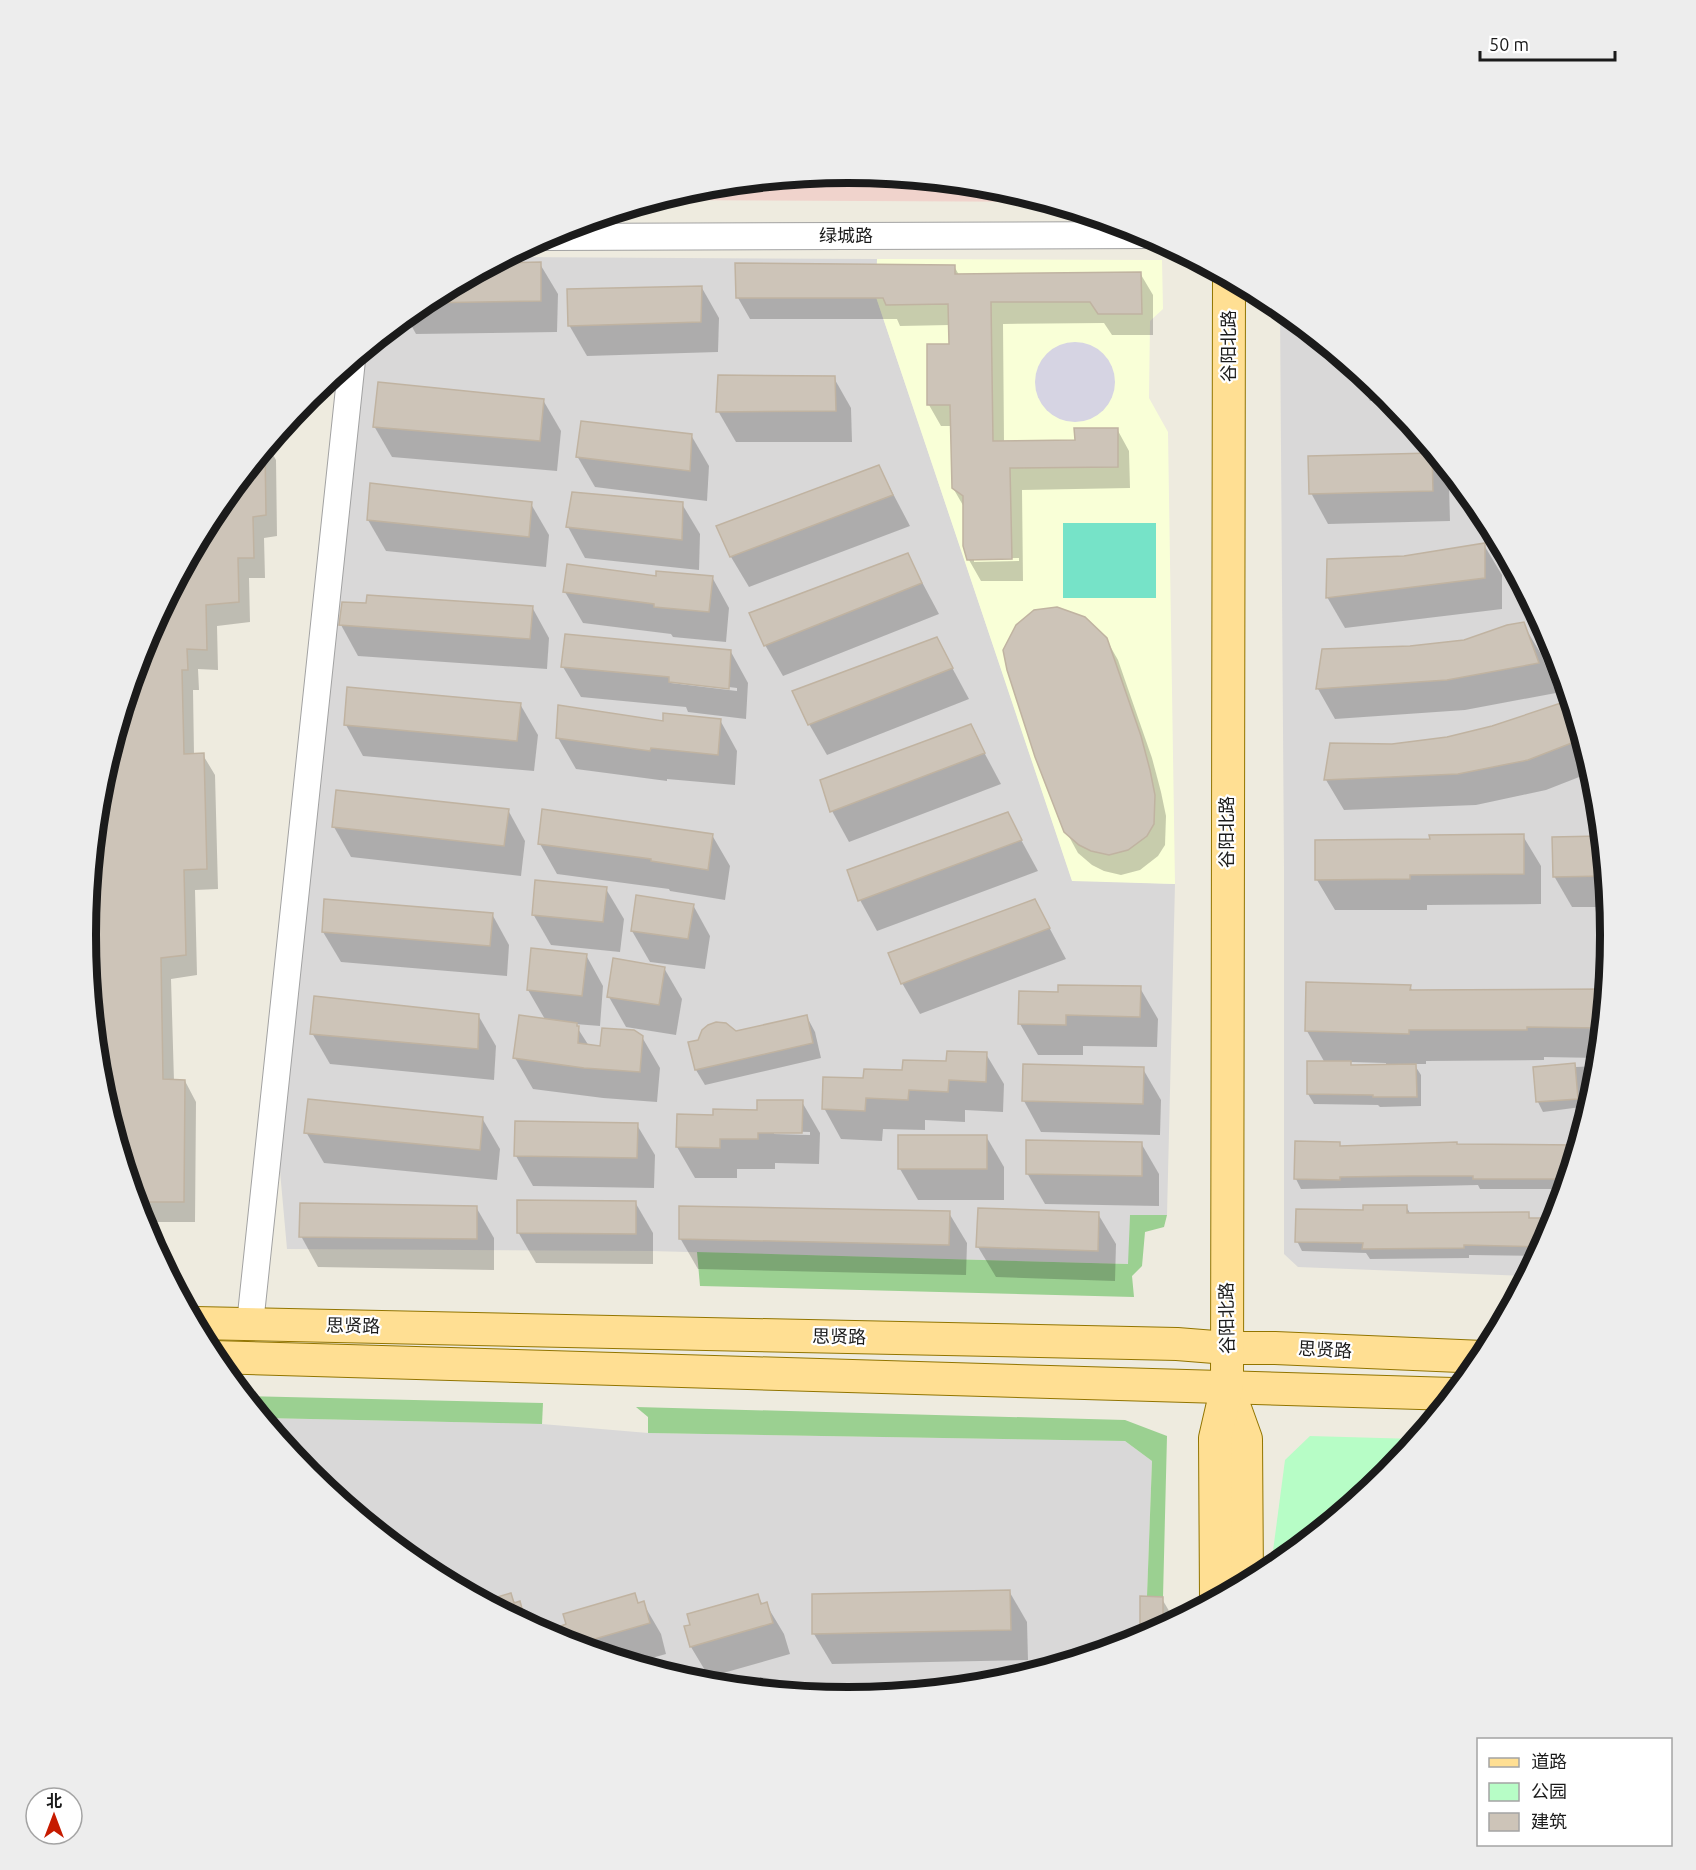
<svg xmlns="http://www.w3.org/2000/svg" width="1696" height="1870" viewBox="0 0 1696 1870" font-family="Ubuntu,'Noto Sans SC',sans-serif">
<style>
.residential{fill:#d9d8d8}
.commercial{fill:#f0d3cc}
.education{fill:#f9ffd7}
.forest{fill:#9bd091}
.park{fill:#b7fdc6}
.pitch{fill:#76e3c8}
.plaza{fill:#d6d4e3}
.shadow{fill:#0003;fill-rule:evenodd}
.building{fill:#cdc4b8;stroke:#c0b3a1;stroke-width:1.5}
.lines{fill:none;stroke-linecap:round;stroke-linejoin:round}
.minor-casing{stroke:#a2a2a2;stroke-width:28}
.major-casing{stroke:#927500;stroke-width:34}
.minor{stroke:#fff;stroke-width:26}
.major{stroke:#ffdf93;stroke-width:32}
.labels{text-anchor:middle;stroke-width:4.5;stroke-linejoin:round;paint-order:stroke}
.street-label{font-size:18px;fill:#1b1b1b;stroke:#fff}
.rim{fill:none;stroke:#1b1b1b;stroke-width:8}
</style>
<rect width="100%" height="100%" fill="#eeebdf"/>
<g class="residential">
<polygon points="507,257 877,259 876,297 1072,880 1175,884 1167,1215 1130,1216 1129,1264 650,1251 287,1249 279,1160 362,352 425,301"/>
<polygon points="1280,308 1387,396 1482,512 1553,644 1596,787 1610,935 1596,1084 1552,1227 1526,1276 1298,1267 1284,1254 1284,869"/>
<polygon points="263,1418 542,1424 648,1433 1125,1441 1152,1461 1147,1596 1140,1597 1140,1639 996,1683 848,1697 699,1683 556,1639 424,1569 309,1474"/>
</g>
<polygon class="commercial" points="848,173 997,187 1046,202 656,200 700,187"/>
<polygon class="education" points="877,259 1162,260 1163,309 1150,321 1149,398 1168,432 1175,884 1072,881 876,297"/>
<g class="forest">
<polygon points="1130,1215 1167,1215 1164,1227 1145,1232 1142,1266 1132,1276 1134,1297 700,1286 697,1252 1128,1264"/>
<polygon points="245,1396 543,1403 542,1424 263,1418"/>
<polygon points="636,1407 1125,1420 1167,1436 1163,1597 1147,1596 1152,1461 1125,1441 648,1433 648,1417"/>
</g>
<polygon class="park" points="1310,1436 1416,1439 1387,1474 1275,1566 1271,1566 1285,1460"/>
<rect class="pitch" x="1063" y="523" width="93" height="75"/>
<circle class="plaza" cx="1075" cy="382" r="40"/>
<g class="shadow">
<polygon points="540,264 558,294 557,332 416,334 406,316 425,301 493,265"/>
<path d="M954,266L959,275L1140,273L1153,295V335H1112L1104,323L1003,324L1004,442L1076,441L1117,429L1129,451L1130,488L1022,490L1023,581H981L969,560L964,507L953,488L952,426H941L929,405L950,345V325L900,326L897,319H750L738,298ZM1019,558V561L974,562V559Z"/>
<polygon points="702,288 719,318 718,352 587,356 569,325"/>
<polygon points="1352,367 1387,396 1391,401 1370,401"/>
<polygon points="834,378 851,408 852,442 736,442 718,411"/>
<polygon points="543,400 561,431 557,471 392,457 374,426"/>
<polygon points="691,435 709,466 707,501 595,487 577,456"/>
<polygon points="268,446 276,460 277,536 264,538 265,578 249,578 250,622 217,626 218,670 198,669 199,690 193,690 194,755 203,755 215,775 218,889 195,890 197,975 171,979 174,1081 185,1081 196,1102 195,1222 142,1222 100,1083 86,935 100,786 144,643 214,511"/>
<polygon points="1431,455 1449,485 1450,521 1328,524 1311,493"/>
<polygon points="879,467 910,526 749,587 731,557 718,527"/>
<polygon points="531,504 549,535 546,567 386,551 368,520"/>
<polygon points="682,504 700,534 699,570 585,558 568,527"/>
<polygon points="1484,545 1502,575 1502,609 1345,628 1327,597 1405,558"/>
<polygon points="907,554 939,614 783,676 765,645"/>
<polygon points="657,577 712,577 729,608 726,642 673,637 671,634 583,623 565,592"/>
<polygon points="532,607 549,638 547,669 358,656 341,625"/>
<polygon points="1523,624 1541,654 1556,693 1465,710 1335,719 1318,689 1410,647 1464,641"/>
<polygon points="936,638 969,699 827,755 809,724"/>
<polygon points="1106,639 1118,660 1152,758 1161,792 1166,816 1165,845 1158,856 1140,870 1121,875 1104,871 1092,865 1078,853 1061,822"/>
<path d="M731,652L748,683L746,719L688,712L686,707L581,697L563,667ZM671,680L737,688V691L671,683Z"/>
<polygon points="1570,701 1592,772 1546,790 1476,805 1344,810 1326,780 1392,745 1447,739 1554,708"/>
<polygon points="520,704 538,735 534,771 363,756 346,725"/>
<polygon points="720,720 737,751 735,785 667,779 667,781 576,769 558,738 664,722"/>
<polygon points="970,726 1001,784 849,842 832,811"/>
<polygon points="508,810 525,841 521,876 351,857 334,827"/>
<polygon points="1007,814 1038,871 877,931 860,900 849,871"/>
<polygon points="712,835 730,866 725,900 670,891 669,889 557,874 540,844"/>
<polygon points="1523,836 1541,866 1541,904 1427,905 1427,910 1335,910 1317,880 1431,841"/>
<polygon points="1601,838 1608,907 1572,907 1554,876"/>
<polygon points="606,889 624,919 620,952 551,945 533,914"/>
<polygon points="1035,901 1066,959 920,1014 902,983"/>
<polygon points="693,905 710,936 705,969 650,962 632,931"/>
<polygon points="492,914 509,945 507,976 341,962 323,932"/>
<polygon points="586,955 603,986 600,1026 575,1024 589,1046 601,1047 642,1037 660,1068 657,1102 603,1098 533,1089 515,1058 546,1021 528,990"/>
<polygon points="664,968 682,999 676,1035 626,1027 609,997"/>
<path d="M1410,986L1413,992L1605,990L1598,1058L1544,1057V1060L1426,1061V1064H1414L1421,1075V1106L1380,1107L1378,1105L1314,1104L1308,1094L1309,1062L1325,1063L1307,1031ZM1350,1062L1386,1063V1066H1352Z"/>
<polygon points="1140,988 1158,1019 1157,1047 1083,1046 1083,1055 1038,1055 1020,1024 1059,994"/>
<polygon points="478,1015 496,1046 494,1080 330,1064 312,1033"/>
<polygon points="807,1017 815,1032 821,1058 705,1085 696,1070 735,1032"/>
<polygon points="986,1054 1004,1084 1003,1112 965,1110 965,1122 925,1120 925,1130 883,1129 882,1141 841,1139 824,1108 865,1080"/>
<polygon points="1574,1065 1576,1067 1598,1066 1596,1084 1589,1106 1543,1112 1538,1102"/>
<polygon points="1143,1069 1161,1100 1160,1135 1041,1132 1024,1101"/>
<path d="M802,1102L820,1133L819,1164L775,1163V1169H737V1178H695L677,1147L714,1116L758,1112ZM774,1131L810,1132V1135L774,1134Z"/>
<polygon points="482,1118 500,1149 497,1180 324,1163 306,1132"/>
<polygon points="637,1125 655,1155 654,1188 533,1186 516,1156"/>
<polygon points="986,1136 1004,1167 1004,1200 918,1200 900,1169"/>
<polygon points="1141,1143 1159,1174 1159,1206 1045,1204 1027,1173"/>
<polygon points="1339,1143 1341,1147 1577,1146 1564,1189 1480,1189 1478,1185 1301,1189 1296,1179"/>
<polygon points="635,1202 653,1233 653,1264 536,1263 518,1232"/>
<polygon points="1406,1206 1411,1215 1528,1214 1531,1220 1555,1220 1537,1256 1469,1255 1469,1258 1370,1259 1366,1253 1302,1251 1297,1241 1364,1212"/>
<polygon points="476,1207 494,1238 494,1270 318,1267 301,1236"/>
<polygon points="949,1213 967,1243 966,1275 698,1269 680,1238"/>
<polygon points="1098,1214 1116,1244 1115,1281 996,1277 978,1247"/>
<polygon points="1009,1591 1027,1622 1028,1660 832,1664 814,1634"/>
<polygon points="510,1595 516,1604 519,1603 533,1627 486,1602"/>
<polygon points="634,1595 639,1604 643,1603 661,1634 666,1654 634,1663 567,1643 563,1627"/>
<polygon points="757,1595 763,1605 766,1604 784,1634 790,1654 709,1677 691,1647 686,1628"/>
<polygon points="1162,1599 1175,1621 1141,1639"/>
<polygon points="760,1677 779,1680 785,1691 757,1689"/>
<polygon points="872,1687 936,1689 848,1697 839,1697"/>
</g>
<g class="building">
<polygon points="541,262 541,301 422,303 496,263"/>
<polygon points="735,263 955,265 955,274 1141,272 1142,314 1098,314 1090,302 991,302 993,441 1075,440 1074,428 1118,428 1118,467 1010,468 1012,559 967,560 963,546 963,496 952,488 950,405 927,405 927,344 949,344 948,304 886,305 883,298 736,298"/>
<polygon points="702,286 701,322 568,326 567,289"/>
<polygon points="718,375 835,376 836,411 716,412"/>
<polygon points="378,382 544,399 540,441 373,427"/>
<polygon points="581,421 692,434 690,471 576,457"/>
<polygon points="265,449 266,515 253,517 254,558 238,558 239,602 206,605 207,650 187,649 188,670 182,670 184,754 204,753 207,869 184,870 186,955 161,958 163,1079 185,1080 184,1202 136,1202 100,1083 86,935 100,786 144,643 214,511"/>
<polygon points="1432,453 1433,491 1309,494 1308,456"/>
<polygon points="879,465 893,495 730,557 716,526"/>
<polygon points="370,483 532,502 529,537 367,520"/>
<polygon points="572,492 683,502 682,540 566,527"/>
<polygon points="1485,543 1485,578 1326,598 1327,559 1404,556"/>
<polygon points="908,553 922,583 764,646 749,613"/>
<polygon points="567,564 656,576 656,571 713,576 709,612 654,607 654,604 563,592"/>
<polygon points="367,595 533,606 530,639 339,625 342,602 366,603"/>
<polygon points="1057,607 1085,617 1107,638 1141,736 1150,770 1155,795 1154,824 1147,836 1128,850 1109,855 1091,851 1079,845 1064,832 1035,757 1007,670 1003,650 1016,625 1034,610"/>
<polygon points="1524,622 1539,663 1447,680 1316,689 1322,649 1410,646 1464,640 1507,625"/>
<polygon points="565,634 731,650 729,689 669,682 669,677 561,667"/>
<polygon points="937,637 953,668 808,725 792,691"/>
<polygon points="347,687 521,703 517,741 344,725"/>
<polygon points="1570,700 1582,739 1528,760 1458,774 1324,780 1330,743 1392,744 1447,737 1492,726"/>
<polygon points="558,705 663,721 663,713 721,719 718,755 651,748 650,751 556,738"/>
<polygon points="971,724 985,753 830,812 820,780"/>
<polygon points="336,790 509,809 504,846 332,827"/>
<polygon points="542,809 713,834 708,870 651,861 651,859 538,844"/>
<polygon points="1008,812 1022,840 858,901 847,870"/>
<polygon points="1524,834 1524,874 1410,875 1410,879 1315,880 1315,840 1430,839 1429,835"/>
<polygon points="1601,836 1605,876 1553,877 1552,837"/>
<polygon points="535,880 607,887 603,922 532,915"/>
<polygon points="636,895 694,904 688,939 631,931"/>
<polygon points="324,899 493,913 490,946 322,932"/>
<polygon points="1035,899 1050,928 901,984 888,953"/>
<polygon points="531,948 587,954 582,996 527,990"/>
<polygon points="613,958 665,967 659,1005 607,997"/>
<polygon points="1306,982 1411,985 1410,990 1605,989 1601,1028 1527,1027 1527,1030 1409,1030 1409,1034 1305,1031"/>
<polygon points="1058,985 1141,986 1140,1017 1066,1015 1066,1025 1018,1024 1019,991 1058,992"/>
<polygon points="314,996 479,1014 478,1049 310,1034"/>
<polygon points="519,1015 577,1023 577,1026 579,1026 578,1043 600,1046 602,1028 634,1030 643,1036 640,1072 584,1068 513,1058"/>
<polygon points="807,1015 813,1043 695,1070 688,1042 698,1040 702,1030 708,1025 716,1022 726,1023 736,1031"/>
<polygon points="947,1051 987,1052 986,1082 949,1080 948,1092 909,1090 908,1100 866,1098 865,1111 822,1109 823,1077 863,1078 864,1069 902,1070 903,1060 946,1061"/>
<polygon points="1307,1061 1351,1061 1351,1065 1416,1064 1417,1097 1373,1097 1373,1095 1307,1094"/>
<polygon points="1575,1063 1578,1099 1536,1102 1533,1067"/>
<polygon points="1023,1064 1144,1067 1143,1104 1022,1101"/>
<polygon points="308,1099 483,1117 480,1150 304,1133"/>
<polygon points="757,1100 803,1100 802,1133 758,1133 758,1139 720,1139 720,1148 676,1147 677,1114 713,1115 713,1109 757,1110"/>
<polygon points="515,1121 638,1123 637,1158 514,1156"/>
<rect x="898" y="1135" width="89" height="34"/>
<polygon points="1026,1140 1142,1142 1142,1176 1026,1174"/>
<polygon points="1295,1141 1340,1142 1340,1146 1457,1142 1457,1144 1577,1145 1567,1179 1473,1179 1473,1176 1412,1176 1340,1177 1340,1180 1294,1179"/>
<polygon points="517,1200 636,1201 636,1234 517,1233"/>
<polygon points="300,1203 477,1206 477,1239 299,1237"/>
<polygon points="1363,1205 1407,1205 1407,1213 1529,1212 1529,1218 1555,1218 1542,1247 1464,1245 1464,1248 1362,1249 1363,1243 1295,1242 1296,1209 1363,1210"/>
<polygon points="679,1206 950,1211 949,1245 679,1239"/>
<polygon points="978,1208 1099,1212 1098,1251 976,1247"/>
<polygon points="1010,1590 1011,1630 812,1634 812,1594"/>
<polygon points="511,1593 514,1603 520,1601 526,1624 484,1601"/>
<polygon points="635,1593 638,1603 644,1601 650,1623 574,1645 566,1642 561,1626 566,1624 563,1614"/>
<polygon points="758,1594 761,1604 767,1602 773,1623 690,1647 684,1626 690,1625 687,1614"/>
<polygon points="1140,1596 1163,1597 1163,1627 1140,1640"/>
</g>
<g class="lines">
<g class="minor-casing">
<g id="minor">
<polyline points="544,237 1149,235"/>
<polyline points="250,1324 352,360"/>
</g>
</g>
<g class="major-casing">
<g id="major">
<polyline points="195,1323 1177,1344 1227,1348 1275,1348 1483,1357"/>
<polyline points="213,1357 1453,1394"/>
<polyline points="1227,1386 1246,1439 1247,1582"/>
<polyline points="1216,1599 1215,1438 1227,1386 1229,278"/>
</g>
</g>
<use href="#minor" class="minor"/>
<use href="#major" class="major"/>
</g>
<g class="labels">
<g class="street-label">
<text x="846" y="242">绿城路</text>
<text transform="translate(1229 346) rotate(-90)" y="6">谷阳北路</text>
<text transform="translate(1227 832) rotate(-90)" y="6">谷阳北路</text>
<text transform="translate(1227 1318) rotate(-91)" y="6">谷阳北路</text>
<text transform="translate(353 1326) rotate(1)" y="6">思贤路</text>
<text transform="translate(839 1337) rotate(1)" y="6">思贤路</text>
<text transform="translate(1325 1350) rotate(3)" y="6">思贤路</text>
</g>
</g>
<path d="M0 0H1696V1870H0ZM96 935a752 752 0 1 1 1504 0a752 752 0 1 1-1504 0Z" fill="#ededed" fill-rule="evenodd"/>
<path class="rim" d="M96 935a752 752 0 1 1 1504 0a752 752 0 1 1-1504 0Z"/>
<rect x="1477" y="1738" width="195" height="108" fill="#ffffff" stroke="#a4a4a4" stroke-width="1.5"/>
<rect x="1489" y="1758" width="30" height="9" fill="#ffdf93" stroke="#a4a4a4" stroke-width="1.5"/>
<text x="1531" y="1768" font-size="18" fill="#1b1b1b">道路</text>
<rect x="1489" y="1783" width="30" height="18" fill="#b7fdc6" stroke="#a4a4a4" stroke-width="1.5"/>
<text x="1531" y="1798" font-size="18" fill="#1b1b1b">公园</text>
<rect x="1489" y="1813" width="30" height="18" fill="#cdc4b8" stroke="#a4a4a4" stroke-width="1.5"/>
<text x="1531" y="1828" font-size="18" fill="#1b1b1b">建筑</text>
<g transform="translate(54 1816)"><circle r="28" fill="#ffffff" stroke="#a4a4a4" stroke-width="1.5"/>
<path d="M0-4.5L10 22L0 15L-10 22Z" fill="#c61b00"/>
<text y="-9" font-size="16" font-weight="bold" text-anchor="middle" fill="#1b1b1b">北</text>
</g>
<path d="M1480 51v9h135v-9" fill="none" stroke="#1b1b1b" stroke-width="3"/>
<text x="1489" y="51" font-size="18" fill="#1b1b1b" stroke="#ffffff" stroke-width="4.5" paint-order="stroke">50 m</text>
</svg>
